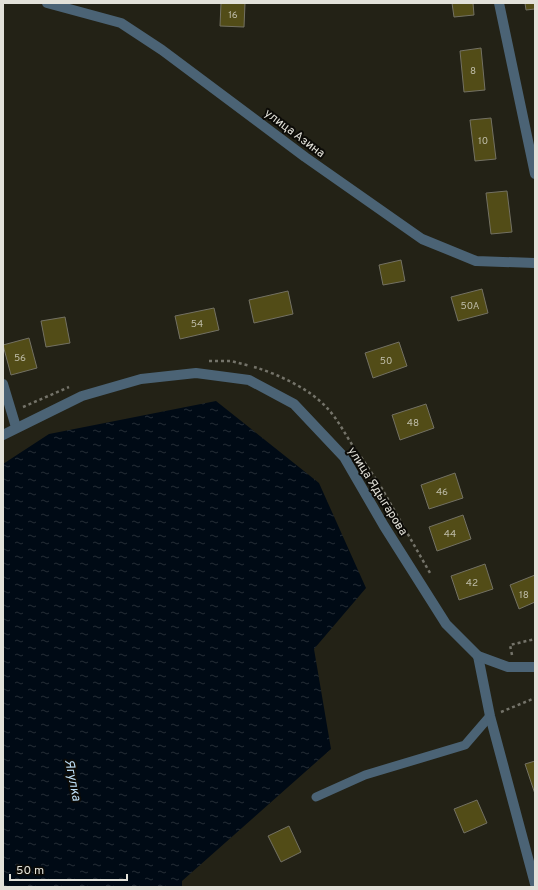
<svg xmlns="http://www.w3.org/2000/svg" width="538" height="890" viewBox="0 0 538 890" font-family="Overpass,sans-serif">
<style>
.water{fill:url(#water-ripples)}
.building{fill:#524c17;stroke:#737163}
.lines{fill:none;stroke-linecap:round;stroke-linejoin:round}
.path{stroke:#747369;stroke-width:2.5;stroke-dasharray:3 3;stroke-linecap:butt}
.service{stroke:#4b6375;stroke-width:9}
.minor{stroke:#4b6375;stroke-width:10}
.tertiary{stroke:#4b6375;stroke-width:10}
.labels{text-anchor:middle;stroke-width:4;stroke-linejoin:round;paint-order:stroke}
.number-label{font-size:10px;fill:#bebca8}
.street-label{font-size:12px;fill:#e2e1d9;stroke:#0c0b07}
.water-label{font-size:13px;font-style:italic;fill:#bfe0f8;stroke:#0c0b07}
</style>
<defs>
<pattern id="water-ripples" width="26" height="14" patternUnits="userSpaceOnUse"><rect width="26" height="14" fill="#000a15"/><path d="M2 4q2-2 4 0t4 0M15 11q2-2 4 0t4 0" fill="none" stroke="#252d36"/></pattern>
</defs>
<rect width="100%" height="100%" fill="#232216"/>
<polygon class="water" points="216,401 319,483 366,588 314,649 331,749 182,881 182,887 3,887 3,464 49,434"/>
<g class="building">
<polygon points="221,3 245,3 244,27 220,26"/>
<polygon points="452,3 473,3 474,15 454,17"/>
<polygon points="525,3 535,3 535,9 526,10"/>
<polygon points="481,48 485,90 464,92 460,51"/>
<polygon points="491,118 496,159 475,161 470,120"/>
<polygon points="507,191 512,232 491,234 486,193"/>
<polygon points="401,260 405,281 383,285 379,265"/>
<polygon points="482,289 488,313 458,321 451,297"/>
<polygon points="288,291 293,314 254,323 249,300"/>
<polygon points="214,308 219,330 180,339 175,316"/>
<polygon points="65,317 70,343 46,347 41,321"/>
<polygon points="29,338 37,368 11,375 3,345"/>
<polygon points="399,342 407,366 373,378 365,353"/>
<polygon points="426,404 434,428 400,440 392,415"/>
<polygon points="455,473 463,498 429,509 421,485"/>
<polygon points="463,515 471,539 437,551 429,527"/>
<polygon points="485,564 493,589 459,600 451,576"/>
<polygon points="535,575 535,602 519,609 510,585"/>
<polygon points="535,761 535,794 525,764"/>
<polygon points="477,800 487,823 464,833 454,809"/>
<polygon points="289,826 301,852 281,862 268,836"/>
</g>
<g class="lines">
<g class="path">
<polyline points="209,361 231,361 250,366"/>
<path d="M254,367C278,374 310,389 327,408C337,418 345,434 353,446"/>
<polyline points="23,407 69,387"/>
<polyline points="361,457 381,487 430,573"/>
<polyline points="512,655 510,645 535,639"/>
<polyline points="501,712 535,698"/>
</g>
<polyline class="service" points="316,797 365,775 465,745 490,716"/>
<g class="minor">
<polyline points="47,3 121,23 162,50 305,157 422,239 476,261 535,263"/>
<polyline points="499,3 535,174"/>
<polyline points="3,384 16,427"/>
<polyline points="478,656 490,716 535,884"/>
</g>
<polyline class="tertiary" points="3,435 82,396 141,379 196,373 249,380 294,404 344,457 384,526 446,624 478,656 508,667 535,667"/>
</g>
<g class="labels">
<g class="number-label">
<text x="233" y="18">16</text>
<text x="473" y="74">8</text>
<text x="483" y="144">10</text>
<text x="470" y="309">50А</text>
<text x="197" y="327">54</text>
<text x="20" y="361">56</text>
<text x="386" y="364">50</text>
<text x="413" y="426">48</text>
<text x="442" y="495">46</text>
<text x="450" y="537">44</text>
<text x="472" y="586">42</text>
<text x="524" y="598">18</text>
</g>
<g class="street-label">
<text transform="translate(295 133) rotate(37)" y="4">улица Азина</text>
<text transform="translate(378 491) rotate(58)" y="4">улица Ядыгарова</text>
</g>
<g class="water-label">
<text transform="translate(74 780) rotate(79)" y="5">Ягулка</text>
</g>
</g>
<rect width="538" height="890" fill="none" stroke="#e2e1d9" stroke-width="8"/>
<path d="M10 874v6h117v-6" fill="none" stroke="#e2e1d9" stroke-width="2"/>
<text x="16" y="874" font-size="12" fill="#e2e1d9" stroke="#0c0b07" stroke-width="3" paint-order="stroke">50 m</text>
</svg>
